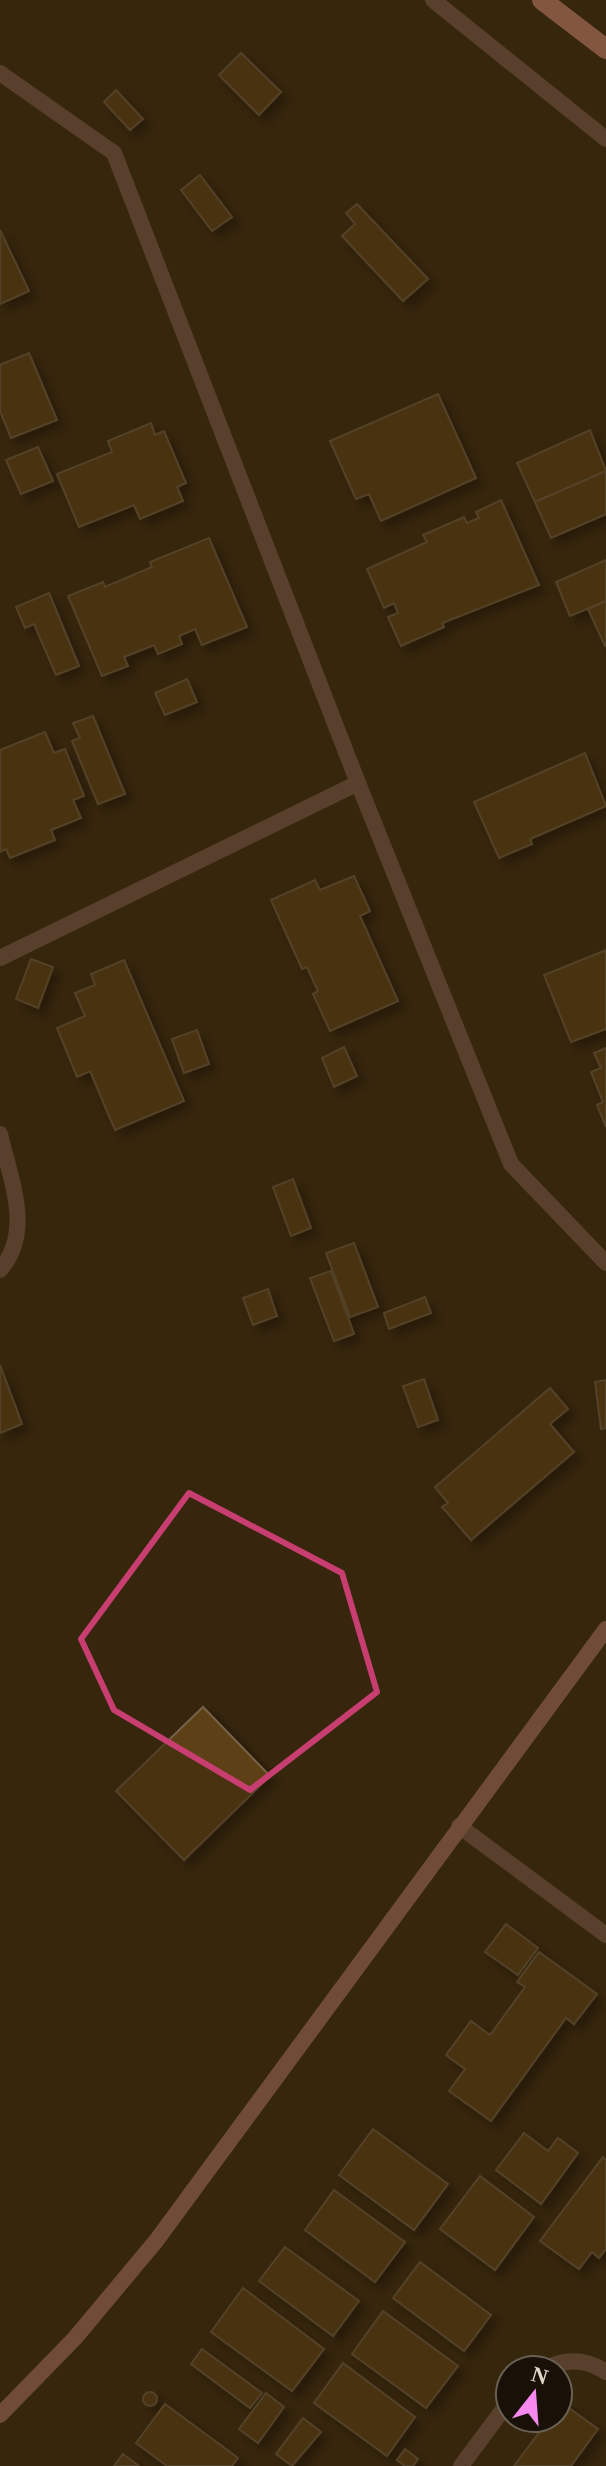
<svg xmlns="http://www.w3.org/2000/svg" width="606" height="2466" viewBox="0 0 606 2466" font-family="Georgia,serif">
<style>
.building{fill:#5d4116;stroke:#766248;stroke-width:2;filter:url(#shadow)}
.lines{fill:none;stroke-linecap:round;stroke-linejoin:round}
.lane{stroke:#845f55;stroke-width:16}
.street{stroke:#845f55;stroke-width:16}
.secondary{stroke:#b77b6c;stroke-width:16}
.primary{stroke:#df917d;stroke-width:20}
.marked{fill:none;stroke:#c83e71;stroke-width:6;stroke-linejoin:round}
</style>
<defs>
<filter id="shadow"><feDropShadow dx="7" dy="7" stdDeviation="4" flood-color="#0009"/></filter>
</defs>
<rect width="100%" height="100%" fill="#37260d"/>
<g class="building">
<polygon points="241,53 281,92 259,115 219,75"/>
<polygon points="116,90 143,119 130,130 104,102"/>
<polygon points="200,175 232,217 212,231 181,190"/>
<polygon points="357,204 428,279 403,301 342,236 355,224 346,213"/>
<polygon points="0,230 29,291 0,304"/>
<polygon points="29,353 57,420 11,438 0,411 0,365"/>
<polygon points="438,394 476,478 381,521 369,494 356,499 330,441"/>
<polygon points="151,423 155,435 164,431 186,483 177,487 183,501 140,519 134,505 79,527 57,474 112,452 108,441"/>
<polygon points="590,430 606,471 535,502 517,463"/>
<polygon points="38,447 53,481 21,494 6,460"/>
<polygon points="606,471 606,514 551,538 535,502"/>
<polygon points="501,500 539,585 442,623 444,627 401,646 388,617 398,613 394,603 384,608 367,569 427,542 423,535 464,517 467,523 479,518 476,512"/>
<polygon points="209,538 247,627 202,645 195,629 179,636 182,644 158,654 154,645 124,657 128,666 102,676 68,596 103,582 105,587 152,567 150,562"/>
<polygon points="606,560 606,601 570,616 556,582"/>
<polygon points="49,593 79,666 56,675 34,624 25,628 16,607"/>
<polygon points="606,601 606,645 605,646 588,609"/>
<polygon points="187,679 197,702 165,715 155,693"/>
<polygon points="93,716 125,794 98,804 72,741 80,738 73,723"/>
<polygon points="45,732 54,753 65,749 84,796 73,800 81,818 51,830 55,840 10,858 6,849 0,852 0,750"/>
<polygon points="585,753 606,806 530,839 532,844 499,858 474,802"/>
<polygon points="354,876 370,911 360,916 398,1001 330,1031 313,994 318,991 307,967 302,969 271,900 315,880 320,890"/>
<polygon points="606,950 606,1029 571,1042 544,975"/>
<polygon points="31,959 53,967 38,1008 16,999"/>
<polygon points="124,960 184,1101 115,1130 90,1071 77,1077 57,1028 85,1016 75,993 95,985 91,974"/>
<polygon points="197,1030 209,1064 184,1073 172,1039"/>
<polygon points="344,1047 357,1076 334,1087 322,1058"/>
<polygon points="606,1048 606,1127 597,1105 603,1102 591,1072 601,1068 594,1053"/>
<polygon points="293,1179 311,1228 291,1236 273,1187"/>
<polygon points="354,1243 378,1307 350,1317 326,1253"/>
<polygon points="331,1271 354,1334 334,1341 310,1278"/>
<polygon points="268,1289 277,1316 253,1325 243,1298"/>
<polygon points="425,1297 431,1313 389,1329 384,1313"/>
<polygon points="0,1365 22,1424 0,1433"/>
<polygon points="424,1379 438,1420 418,1427 403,1386"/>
<polygon points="606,1380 606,1428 601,1429 595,1382"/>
<polygon points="550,1388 568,1409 550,1424 574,1452 471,1540 442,1507 448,1503 435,1487"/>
<polygon points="203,1707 270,1776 184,1860 116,1791"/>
<polygon points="506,1924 538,1948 518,1975 485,1952"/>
<polygon points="539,1952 597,1994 574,2024 566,2018 491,2121 449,2091 465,2069 446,2055 471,2021 490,2035 525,1987 517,1982"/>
<polygon points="373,2129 448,2184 414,2230 339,2175"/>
<polygon points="524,2133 548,2151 558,2138 578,2153 541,2204 496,2170"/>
<polygon points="603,2157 606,2160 606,2249 599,2258 592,2252 579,2269 540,2241"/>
<polygon points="480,2176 534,2217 495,2270 440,2229"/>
<polygon points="334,2190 405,2242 375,2282 305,2230"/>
<polygon points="285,2247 359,2301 333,2336 259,2281"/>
<polygon points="420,2262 491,2315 464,2351 393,2298"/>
<polygon points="243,2288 324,2349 292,2391 211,2332"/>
<polygon points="383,2311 458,2366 426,2408 352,2354"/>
<polygon points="202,2349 262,2393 250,2408 191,2364"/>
<polygon points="343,2363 415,2417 387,2456 314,2403"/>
<circle cx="150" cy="2399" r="7"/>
<polygon points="266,2393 284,2407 258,2443 239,2429"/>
<polygon points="562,2403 598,2429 571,2466 514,2466 550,2418 558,2418"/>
<polygon points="165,2404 238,2458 232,2466 167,2466 136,2443"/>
<polygon points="303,2418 321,2432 292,2466 276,2454"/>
<polygon points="405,2449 418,2459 413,2466 405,2466 397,2460"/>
<polygon points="123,2454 139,2466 114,2466"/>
</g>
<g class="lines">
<polyline class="lane" points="433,0 606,139"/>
<g class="street">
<polyline points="0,73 114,153 358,783"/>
<polyline points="0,958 358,783 511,1164 606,1263"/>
<path d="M0,1134C10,1179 34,1231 0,1270"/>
<polyline points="459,1826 606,1935"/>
<path d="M542,2370C564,2358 585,2358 606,2372"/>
<polyline points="461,2466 510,2400"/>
</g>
<polyline class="secondary" points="0,2415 75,2338 156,2241 606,1629"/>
<polyline class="primary" points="542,0 606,49"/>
</g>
<path d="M0 0H606V2466H0ZM189,1493L342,1573L377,1692L250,1790L114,1710L81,1639Z" fill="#37260d" fill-opacity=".55" fill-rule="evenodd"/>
<path class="marked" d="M189,1493L342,1573L377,1692L250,1790L114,1710L81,1639Z"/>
<g transform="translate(534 2394) rotate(17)"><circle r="38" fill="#191107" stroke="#696054" stroke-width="2"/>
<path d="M0-6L14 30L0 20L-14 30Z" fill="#f589ee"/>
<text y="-12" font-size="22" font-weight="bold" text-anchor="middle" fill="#e1d6c8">N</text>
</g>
</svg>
